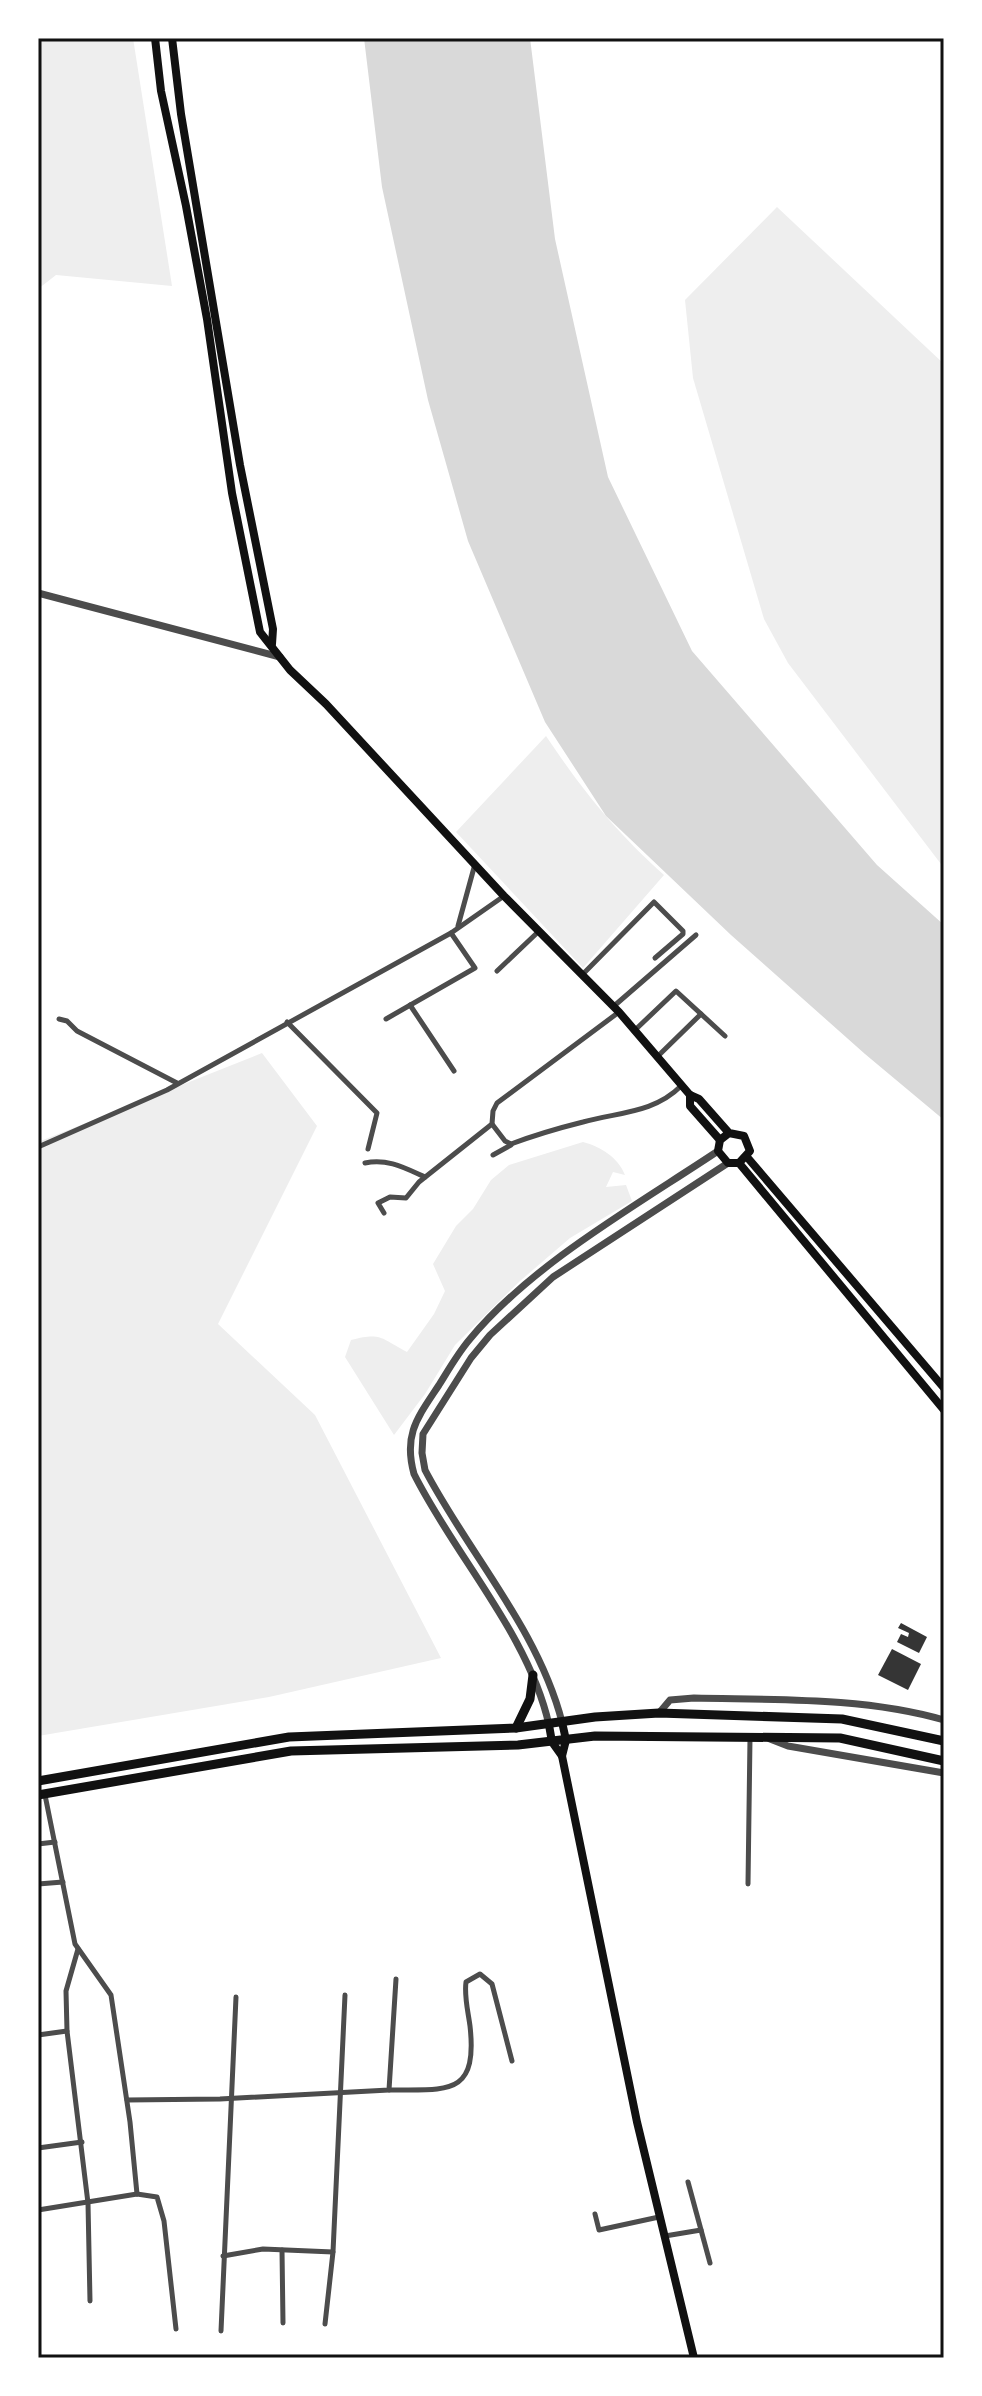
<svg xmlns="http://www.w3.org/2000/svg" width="982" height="2396" viewBox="0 0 982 2396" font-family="Poppins,sans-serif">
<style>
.green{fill:#eee}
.water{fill:#d9d9d9}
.building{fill:#353535}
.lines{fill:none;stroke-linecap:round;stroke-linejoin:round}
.minor{stroke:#4c4c4c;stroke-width:5}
.tertiary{stroke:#4c4c4c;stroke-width:7}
.secondary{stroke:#111;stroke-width:8}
.trunk{stroke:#111;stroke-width:9}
.rail{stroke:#707070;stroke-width:3}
.neatline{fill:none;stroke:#111;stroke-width:3}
</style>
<rect width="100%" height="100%" fill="#fff"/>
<g class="green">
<polygon points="38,38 133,38 172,286 56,275 38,289"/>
<polygon points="777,207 944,364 944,868 788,663 764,619 693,378 685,300"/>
<path d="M546,736C583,791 614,830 664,875L583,968L456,832Z"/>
<polygon points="262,1053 317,1126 218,1324 315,1415 441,1658 269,1697 38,1736 38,1142"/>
<path d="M583,1142C601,1147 618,1157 625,1175L613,1172L606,1187L626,1185L632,1201L570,1238L520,1281L455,1345L425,1394L394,1435L345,1357L351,1340C381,1332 381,1338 407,1352L434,1314L445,1291L433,1264L456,1226L473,1209L491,1180L509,1165Z"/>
</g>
<polygon class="water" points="364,38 530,38 555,239 608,477 692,651 877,865 944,925 944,1120 865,1054 731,935 606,816 545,722 468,541 428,400 382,187"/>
<g class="building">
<polygon points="901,1623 927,1637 919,1653 897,1642 901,1634 908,1637 909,1633 898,1628"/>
<polygon points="892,1649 921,1664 908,1690 878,1675"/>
</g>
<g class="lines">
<g class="minor">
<polyline points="458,926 475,864"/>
<polyline points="497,971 538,932"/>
<polyline points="582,975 654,902 683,931 683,934 655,958"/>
<polyline points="410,1005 454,1071"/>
<polyline points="614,1006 696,935"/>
<polyline points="59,1019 67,1021 77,1031 177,1083"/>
<polyline points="386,1019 475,968 451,933"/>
<polyline points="287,1022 377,1113 368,1149"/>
<polyline points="634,1031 676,991 725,1036"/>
<polyline points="658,1056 701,1014"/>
<path d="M492,1124L505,1141L511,1144C535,1135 559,1128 583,1122C619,1112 654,1113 681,1086"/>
<polyline points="38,1147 167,1090 451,933 504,896"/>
<polyline points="493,1155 511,1145"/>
<path d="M365,1163C387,1158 405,1168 425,1177"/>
<polyline points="384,1213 378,1203 390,1197 406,1198 419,1182 492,1124 493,1111 497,1103 619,1012"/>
<polyline points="45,1795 75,1944 111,1995 130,2122 137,2194"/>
<polyline points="38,1844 55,1842"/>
<polyline points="38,1884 63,1882"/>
<polyline points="748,1884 750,1738"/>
<polyline points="78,1949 66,1991 67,2031 88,2203 90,2301"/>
<polyline points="38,2035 67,2031"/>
<path d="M389,2090C446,2089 478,2098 470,2026C468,2011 464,1996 466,1982L480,1974L492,1984L512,2061"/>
<polyline points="127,2100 220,2099 389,2090 396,1979"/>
<polyline points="38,2148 82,2142"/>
<polyline points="688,2182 710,2263"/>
<polyline points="38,2210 137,2194 157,2197 164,2221 176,2329"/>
<polyline points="595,2214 599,2230 659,2217"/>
<polyline points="665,2236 701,2230"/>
<polyline points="282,2250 283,2323"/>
<polyline points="223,2256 263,2249 333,2252"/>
<polyline points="325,2324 333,2252 345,1995"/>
<polyline points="221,2331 236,1997"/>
</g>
<g class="tertiary">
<polyline points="38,593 280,657"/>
<path d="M659,1713L670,1700L694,1698C777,1700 864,1697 944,1720"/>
<path d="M562,1722C538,1629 469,1554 425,1470L422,1453L423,1434L471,1358L490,1335L553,1277L728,1163"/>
<path d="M549,1725C529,1635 455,1556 414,1474C403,1434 418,1417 439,1385C449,1369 458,1353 470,1339C532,1264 637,1205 718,1151"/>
<polyline points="770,1739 788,1746 944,1773"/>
</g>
<g class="secondary">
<polyline points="155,38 161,91 186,206 207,319 232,493 260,632 290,670 326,704 504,896 619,1012 690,1095 699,1099 729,1133 744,1136 750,1151 739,1163 728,1163 718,1151 720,1140 729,1133"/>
<polyline points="172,38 181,114 240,465 273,629 272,644"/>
<polyline points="690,1095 690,1106 720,1140"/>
<polyline points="747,1157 944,1388"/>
<polyline points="739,1163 944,1410"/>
<polyline points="549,1725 552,1742 562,1756 566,1740 562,1722"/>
<polyline points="562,1756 637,2122 694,2358"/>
</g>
<g class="trunk">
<polyline points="516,1728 530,1699 533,1675"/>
<polyline points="38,1781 289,1737 516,1728 595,1717 659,1713 842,1719 944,1741"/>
<polyline points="38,1795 291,1751 518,1745 595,1736 840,1738 944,1761"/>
</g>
<polyline class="rail" points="38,2357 51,2358"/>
</g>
<rect width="982" height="2396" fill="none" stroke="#ffffff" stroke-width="80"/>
<rect x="40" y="40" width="902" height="2316" class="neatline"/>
</svg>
